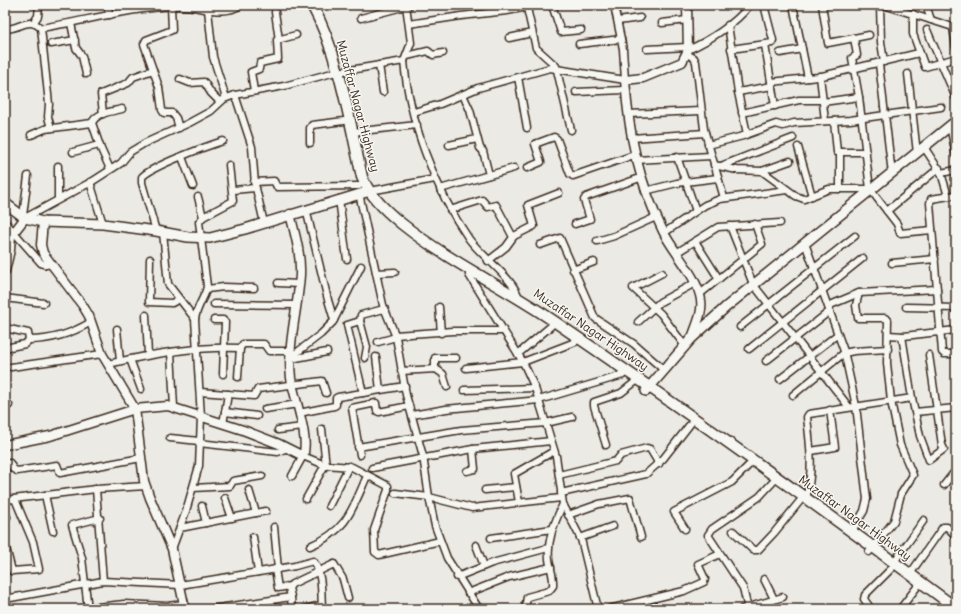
<svg xmlns="http://www.w3.org/2000/svg" width="961" height="614" viewBox="0 0 961 614" font-family="Delius,sans-serif">
<style>
.lines{fill:none;stroke-linecap:round;stroke-linejoin:round}
.minor-casing{stroke:#3b2a1e;stroke-width:9}
.tertiary-casing{stroke:#3b2a1e;stroke-width:11}
.secondary-casing{stroke:#3b2a1e;stroke-width:12}
.primary-casing{stroke:#3b2a1e;stroke-width:13}
.minor{stroke:#f6f6f2;stroke-width:6}
.tertiary{stroke:#f6f6f2;stroke-width:8}
.secondary{stroke:#f6f6f2;stroke-width:9}
.primary{stroke:#f6f6f2;stroke-width:10}
.labels{text-anchor:middle;stroke-width:3;stroke-linejoin:round;paint-order:stroke}
.street-label{font-size:12px;fill:#3b2a1e;stroke:#f6f6f2}
</style>
<rect width="100%" height="100%" fill="#ebeae5"/>
<filter id="ink" filterUnits="userSpaceOnUse"><feTurbulence type="fractalNoise" baseFrequency=".025" numOctaves="2"/><feDisplacementMap in="SourceGraphic" scale="8" xChannelSelector="R" yChannelSelector="G"/><feConvolveMatrix kernelMatrix="1 2 1 2 8 2 1 2 1" color-interpolation-filters="sRGB"/></filter>
<g filter="url(#ink)">
<g class="lines">
<g class="minor-casing">
<g id="minor">
<polyline points="107,5 110,15"/>
<polyline points="552,5 561,32 581,30"/>
<polyline points="793,5 808,78"/>
<polyline points="822,5 828,43 854,38 857,55 852,58 859,97 870,189"/>
<polyline points="880,5 881,42 884,62"/>
<polyline points="884,5 956,28"/>
<polyline points="926,5 931,20"/>
<polyline points="171,6 172,30 146,40 144,44 159,87 162,110 164,113 172,113 176,118 179,128"/>
<polyline points="527,8 536,48 556,66 571,130"/>
<polyline points="208,10 213,57 226,98"/>
<polyline points="275,12 279,40"/>
<polyline points="913,14 913,34 925,67 956,58"/>
<polyline points="361,18 410,5"/>
<polyline points="618,21 640,18"/>
<polyline points="34,22 38,16 39,5"/>
<polyline points="71,23 76,48 82,56 86,74"/>
<polyline points="662,23 687,20"/>
<polyline points="409,24 461,16 507,11 537,5"/>
<polyline points="728,25 738,92 747,134"/>
<polyline points="953,27 956,47"/>
<polyline points="41,28 49,104 48,117 51,128"/>
<path d="M5,29C21,29 28,16 41,28C85,21 130,8 175,6C197,4 221,18 241,5"/>
<polyline points="927,30 956,98"/>
<polyline points="509,38 532,33"/>
<polyline points="854,38 869,35"/>
<polyline points="51,44 75,40"/>
<polyline points="579,44 621,39"/>
<polyline points="765,45 775,106"/>
<polyline points="647,49 688,47"/>
<polyline points="731,49 772,43 773,40 764,5"/>
<path d="M688,50C710,40 735,24 750,5"/>
<polyline points="780,53 802,49"/>
<polyline points="687,54 694,58 696,62 704,129 724,198"/>
<polyline points="407,56 428,51 433,55 443,53"/>
<path d="M404,61C409,120 435,190 469,239C482,257 515,279 519,299"/>
<polyline points="879,64 892,174"/>
<polyline points="379,65 383,92"/>
<polyline points="908,74 917,153"/>
<polyline points="820,76 825,121"/>
<polyline points="518,77 527,128"/>
<polyline points="180,79 190,83 204,82 211,93 220,102"/>
<polyline points="771,82 818,77 919,53"/>
<polyline points="254,91 251,72 259,69 260,63 278,59 277,40 296,35"/>
<polyline points="576,92 625,90"/>
<polyline points="738,92 772,86"/>
<polyline points="235,95 252,147 255,184 264,223"/>
<polyline points="463,95 470,110 480,148 483,151 489,175"/>
<polyline points="823,102 859,97"/>
<polyline points="414,112 440,104 478,88 550,68 625,80 623,49 614,5"/>
<polyline points="742,113 799,100 823,100"/>
<polyline points="103,114 101,94 128,83 133,77 153,70"/>
<polyline points="628,114 701,111"/>
<polyline points="834,121 837,152 866,152"/>
<polyline points="950,126 956,155"/>
<polyline points="352,132 417,125"/>
<polyline points="31,135 45,129 92,123"/>
<polyline points="631,138 705,133"/>
<polyline points="310,143 310,128 312,125 344,121"/>
<polyline points="449,145 477,139"/>
<polyline points="708,145 743,136 776,124 783,126 794,123 850,120 941,107"/>
<polyline points="798,147 812,196"/>
<polyline points="924,147 941,173 948,196"/>
<polyline points="73,152 99,145"/>
<polyline points="182,157 193,186"/>
<polyline points="677,157 696,211"/>
<polyline points="635,160 711,156"/>
<polyline points="714,165 737,170 762,171 796,196 804,199 829,189 870,189 897,224 900,233 932,230"/>
<polyline points="721,166 793,138"/>
<polyline points="527,168 541,162 535,144 554,137 557,139 570,174 573,176 634,155"/>
<path d="M110,169L101,149L92,123C97,112 111,112 122,109"/>
<polyline points="762,171 790,161"/>
<polyline points="941,173 956,170"/>
<polyline points="90,182 103,224"/>
<polyline points="254,182 274,181 277,187 359,186"/>
<polyline points="440,189 514,168"/>
<polyline points="840,189 840,152"/>
<polyline points="233,190 255,188"/>
<polyline points="370,191 435,179"/>
<polyline points="645,191 677,183 718,178"/>
<polyline points="359,193 383,305 396,337 406,395 423,456 429,497 435,526 447,558 479,609"/>
<polyline points="956,195 931,199 930,203 942,352 944,354 956,354"/>
<polyline points="198,197 203,217"/>
<polyline points="58,199 58,166"/>
<polyline points="339,199 347,259"/>
<polyline points="306,209 328,300 334,320"/>
<polyline points="450,210 482,200 488,207 496,205 513,237"/>
<polyline points="887,211 939,168"/>
<polyline points="23,216 28,176"/>
<polyline points="25,218 93,181 121,163 130,152 145,143 189,123 211,111 224,99 235,95 284,86 332,73 404,61 411,43 406,5"/>
<polyline points="5,222 41,263 46,265 51,264"/>
<polyline points="575,224 590,219 584,200 586,197 640,178"/>
<polyline points="730,226 753,284 849,407"/>
<path d="M156,231L142,183V177C152,166 207,146 223,141"/>
<polyline points="163,232 168,284 195,319"/>
<polyline points="664,233 705,205 720,199 787,190"/>
<polyline points="597,241 614,236 656,217"/>
<polyline points="695,241 719,279"/>
<polyline points="805,243 844,351 856,406 867,499 864,511 852,531"/>
<polyline points="540,245 560,238 595,318 634,344 664,370"/>
<polyline points="676,253 718,227 780,223"/>
<polyline points="150,259 149,302 172,303 179,299"/>
<polyline points="488,261 506,247 514,236 534,226 528,205 559,193"/>
<polyline points="892,263 935,259"/>
<polyline points="573,270 594,262"/>
<polyline points="376,273 395,272"/>
<polyline points="662,273 633,288 661,314 685,346"/>
<polyline points="469,275 523,362 535,388 556,456 563,504 581,539 598,609"/>
<polyline points="278,283 299,284"/>
<polyline points="207,289 224,287 254,288"/>
<polyline points="859,293 856,305 858,318 885,318 888,320 887,363 891,401 900,445 913,475 901,494 894,521 869,552"/>
<polyline points="700,294 762,244 755,224"/>
<polyline points="5,298 44,303"/>
<polyline points="214,304 296,305"/>
<polyline points="828,306 859,293 937,289"/>
<polyline points="439,307 441,333"/>
<polyline points="906,307 956,308"/>
<polyline points="146,315 148,355"/>
<polyline points="214,320 223,320 225,322 223,374"/>
<polyline points="360,321 367,347 365,358"/>
<polyline points="638,322 660,302 695,283"/>
<polyline points="740,327 855,236"/>
<polyline points="5,328 28,333 29,340"/>
<polyline points="117,329 120,361"/>
<polyline points="395,335 453,331 502,331"/>
<polyline points="888,335 904,336 956,330"/>
<polyline points="902,336 912,398"/>
<polyline points="378,342 396,337"/>
<path d="M5,348L25,344L29,340C52,340 71,334 91,322"/>
<polyline points="749,349 863,258"/>
<polyline points="171,352 174,407"/>
<polyline points="518,354 551,326"/>
<polyline points="291,357 321,334 333,322 361,266"/>
<polyline points="376,357 380,390"/>
<polyline points="130,359 141,389"/>
<polyline points="291,359 327,352"/>
<polyline points="766,361 830,311"/>
<path d="M108,364C152,354 195,346 240,348L243,344H264L269,351H291"/>
<polyline points="11,367 102,354"/>
<polyline points="466,368 523,362 575,342"/>
<polyline points="435,369 435,358 456,358"/>
<polyline points="401,371 436,369 443,374 447,387"/>
<polyline points="238,377 240,348"/>
<polyline points="780,379 838,334"/>
<polyline points="464,390 535,388"/>
<polyline points="200,392 254,396 258,389 322,381 326,393"/>
<polyline points="363,393 347,325 360,321 361,315 384,309"/>
<polyline points="793,395 844,353 854,351 888,349"/>
<polyline points="5,405 9,405"/>
<polyline points="265,409 298,404"/>
<polyline points="225,412 257,416"/>
<polyline points="915,412 920,436 929,460 944,449 942,445 929,355"/>
<polyline points="299,413 334,406 336,405 336,398 338,397 405,386"/>
<polyline points="412,415 446,409 539,400 623,375"/>
<polyline points="223,424 228,394"/>
<polyline points="322,429 326,466"/>
<polyline points="278,430 303,427"/>
<polyline points="170,438 199,441"/>
<polyline points="199,443 278,452 287,448"/>
<polyline points="606,445 594,406 594,402 621,393 639,379"/>
<polyline points="358,447 461,430 546,423 572,417"/>
<polyline points="811,451 835,447 830,410"/>
<polyline points="360,455 352,408 376,403 377,411 379,412 409,406"/>
<polyline points="5,464 10,463 13,469 17,471 57,465 60,473 141,458"/>
<polyline points="372,468 473,449 551,441"/>
<polyline points="467,471 475,469 473,449"/>
<polyline points="559,475 616,461 621,455 647,448 650,449 659,464"/>
<polyline points="292,476 303,456 325,465 352,467 388,486 388,490 374,530 375,552 379,555 440,541"/>
<polyline points="944,485 956,470"/>
<polyline points="193,488 230,486 233,481 262,476"/>
<polyline points="96,489 103,581"/>
<polyline points="249,490 256,513"/>
<polyline points="485,490 516,487"/>
<polyline points="395,493 429,497 472,508 561,498"/>
<polyline points="561,493 646,474 663,459 691,423"/>
<polyline points="45,495 53,531"/>
<polyline points="225,498 232,518"/>
<path d="M806,498C814,471 810,445 807,417L809,414L912,398L915,412L956,408"/>
<polyline points="306,499 325,465"/>
<polyline points="5,500 96,489 146,486"/>
<polyline points="519,502 514,474 554,451"/>
<polyline points="202,506 206,523"/>
<polyline points="329,506 349,466"/>
<polyline points="568,515 599,504 630,498 641,537"/>
<polyline points="5,517 7,517"/>
<polyline points="274,527 278,569"/>
<polyline points="180,528 266,511"/>
<polyline points="685,529 674,512 732,482 749,465"/>
<polyline points="733,531 753,550 758,550 774,533 800,501"/>
<polyline points="253,537 258,572"/>
<polyline points="491,538 552,529"/>
<polyline points="580,538 613,526"/>
<polyline points="5,544 12,571 39,569 33,542 15,499"/>
<polyline points="476,545 484,566"/>
<path d="M310,546C347,531 352,510 367,476"/>
<path d="M172,549L186,511L199,466L201,417L195,319C197,305 206,296 207,286L199,222L203,217L233,201L229,165"/>
<polyline points="894,562 924,520"/>
<polyline points="275,569 278,588 290,586"/>
<polyline points="910,574 943,527 947,527 956,536"/>
<polyline points="457,577 492,563 548,548"/>
<polyline points="764,579 774,599"/>
<polyline points="468,593 509,577 551,567"/>
<polyline points="291,597 292,609"/>
<path d="M5,599L103,581L180,585L295,566L313,561C323,573 321,594 322,609"/>
<polyline points="88,608 124,604 167,606 184,604"/>
<polyline points="88,609 82,558 72,525 100,518"/>
<polyline points="212,609 291,597 289,588 292,584 334,564 343,579 348,598"/>
<polyline points="305,609 322,605"/>
<path d="M525,609L527,597L549,591L553,586C554,577 550,568 549,559C547,539 555,522 563,504"/>
<polyline points="609,609 684,591 704,582 705,579 698,564 720,554"/>
<polyline points="742,609 783,597"/>
<polyline points="748,609 743,588 708,535 712,529 759,497 773,482"/>
<polyline points="871,609 864,599 865,595 892,568"/>
<polyline points="900,609 917,587"/>
<polyline points="941,609 943,606"/>
</g>
</g>
<g class="tertiary-casing">
<g id="tertiary">
<path d="M687,5L688,50L682,62L643,78L625,80C629,136 638,180 663,231C673,252 698,277 701,300C703,313 696,326 692,338"/>
<polyline points="43,222 41,245 43,253 83,306 89,316 102,354 135,409 144,481 150,498 172,549 185,609"/>
<polyline points="5,271 10,250 11,236 25,218"/>
<path d="M5,445L50,436L135,409L168,406L243,430L279,444L303,456C310,438 294,398 291,378C287,344 298,309 300,275C301,254 295,234 290,214"/>
</g>
</g>
<g class="secondary-casing">
<g id="secondary">
<polyline points="5,203 25,218 43,222 103,224 156,231 188,237 210,238 245,229 370,191"/>
<polyline points="646,391 691,339 726,307 956,121"/>
</g>
</g>
<g class="primary-casing">
<path id="primary" d="M312,5C340,57 349,119 362,177C369,195 387,212 402,224C451,263 510,290 561,326C695,417 826,512 956,608"/>
</g>
<use href="#minor" class="minor"/>
<use href="#tertiary" class="tertiary"/>
<use href="#secondary" class="secondary"/>
<use href="#primary" class="primary"/>
</g>
</g>
<g class="labels">
<g class="street-label">
<text transform="translate(358 106) rotate(75)" y="4">Muzaffar Nagar Highway</text>
<text transform="translate(591 330) rotate(34)" y="4">Muzaffar Nagar Highway</text>
<text transform="translate(855 518) rotate(36)" y="4">Muzaffar Nagar Highway</text>
</g>
</g>
<rect width="961" height="614" fill="none" stroke="#f6f6f2" stroke-width="20"/>
<rect x="10" y="10" width="941" height="594" fill="none" stroke="#3b2a1e" stroke-width="1.5" filter="url(#ink)"/>
</svg>
